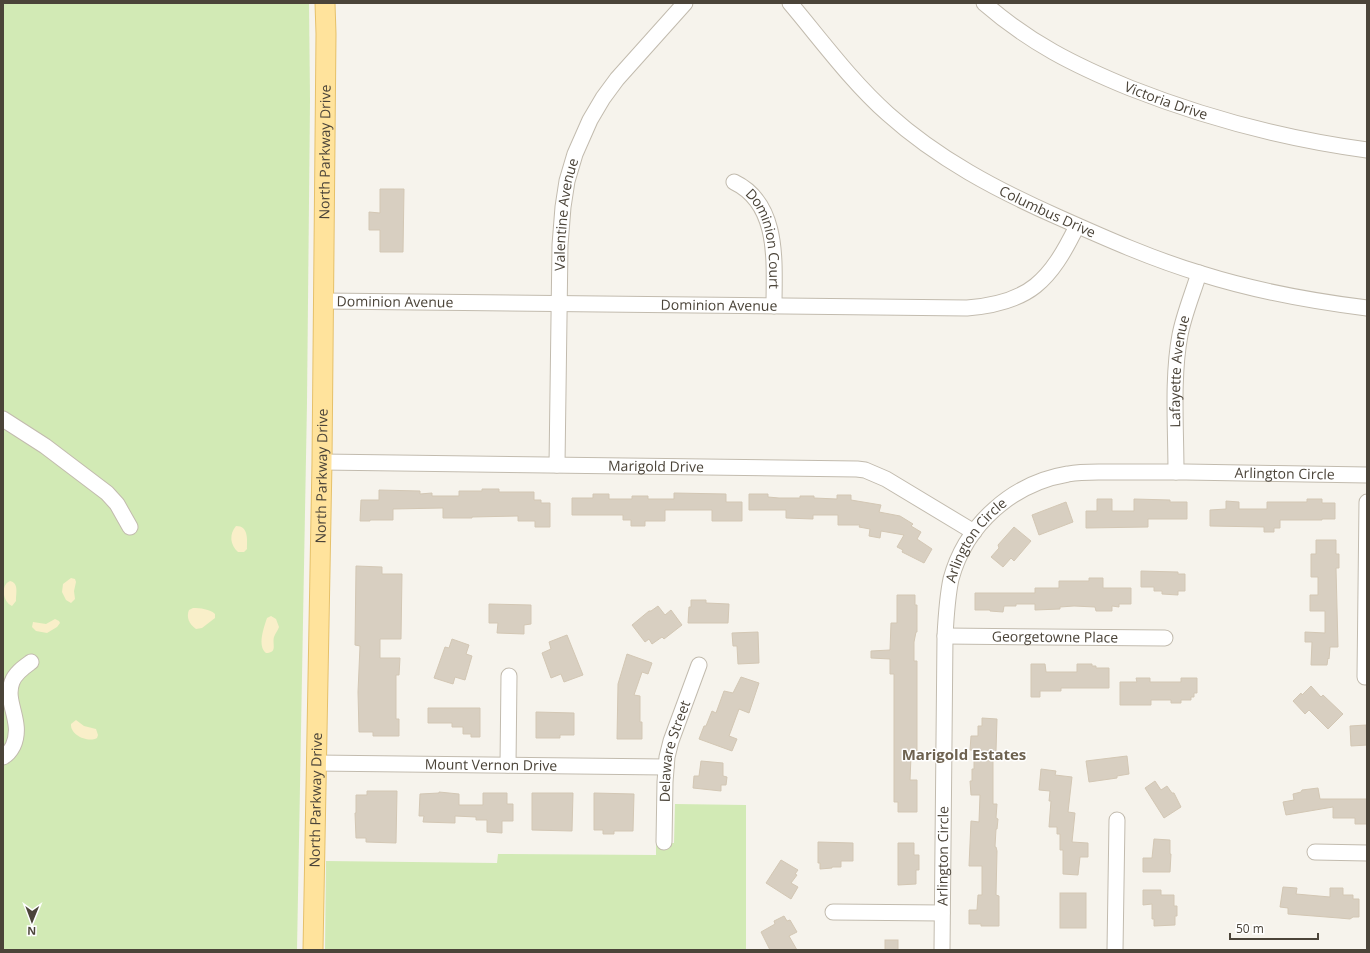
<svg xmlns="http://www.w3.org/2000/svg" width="1370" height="953" viewBox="0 0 1370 953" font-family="'Open Sans',sans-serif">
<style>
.green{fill:#d2eab5}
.sand{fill:#f9efc9}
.building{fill:#d8cfc1;stroke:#d3c7b4}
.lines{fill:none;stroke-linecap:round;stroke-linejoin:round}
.minor-casing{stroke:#c2bbae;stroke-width:17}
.major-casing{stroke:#e6c16a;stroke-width:21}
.minor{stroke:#fff;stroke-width:15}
.major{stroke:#ffe39c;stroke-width:19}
.labels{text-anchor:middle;stroke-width:3;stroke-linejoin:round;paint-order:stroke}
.street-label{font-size:14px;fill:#4b4439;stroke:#fff}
.neighbourhood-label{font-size:15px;font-weight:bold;fill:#6e6250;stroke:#fff}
</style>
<rect width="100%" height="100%" fill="#f6f3ec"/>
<g class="green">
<polygon points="3,3 309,3 310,100 307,403 297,950 3,950"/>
<polygon points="675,804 746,805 746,950 325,950 326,861 497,863 498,854 656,855 656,843 674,843"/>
</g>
<g class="sand">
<path d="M236,526C249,526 247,540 247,549L244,552H238C230,545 229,534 236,526Z"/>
<polygon points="71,578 75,579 76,582 74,591 75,599 71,603 66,600 62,592 63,584"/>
<path d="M10,581C19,583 16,593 16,601L12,606C3,602 0,585 10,581Z"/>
<path d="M193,608C200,608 210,609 215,614V618L202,628L196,629C189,624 186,617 189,610Z"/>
<path d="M271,616L276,619L279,627C278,630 275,634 274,637C272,644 278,653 266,653C257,646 264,627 267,618Z"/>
<polygon points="55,619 59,621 60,623 57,627 47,633 36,631 32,627 33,622 46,624"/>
<path d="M76,720L84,726L96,729L98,735L97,738C88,743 70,735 71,724Z"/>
</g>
<g class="building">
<polygon points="380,189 404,189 403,252 380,252 380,230 369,230 369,212 380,213"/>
<polygon points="482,489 499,489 499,492 534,492 534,500 541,500 541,503 550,503 550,527 535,527 535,521 518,521 518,516 472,517 472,518 443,518 443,508 393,509 393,520 370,520 370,521 360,521 361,500 379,500 379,490 420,491 420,494 432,493 432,496 459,496 459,491 482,491"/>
<polygon points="674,493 726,494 726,502 742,502 742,521 712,521 712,510 665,510 665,521 645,521 645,526 631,526 631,520 623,520 623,515 572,515 572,498 593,498 593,494 609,494 609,499 632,499 632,496 648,496 648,499 674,499"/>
<polygon points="749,494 768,494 768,497 779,498 800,498 800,496 814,496 814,498 837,499 837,495 851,495 851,500 881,505 879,512 900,516 913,524 911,526 921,532 917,539 932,549 924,563 902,552 903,550 897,547 904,535 881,531 880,538 869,536 870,529 859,527 860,525 838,525 838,515 813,515 813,519 786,518 786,510 749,510"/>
<polygon points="1097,499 1112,499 1112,511 1134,511 1134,499 1170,500 1170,502 1187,502 1187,519 1148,519 1148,527 1086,528 1086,511 1097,511"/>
<polygon points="1307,499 1322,499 1322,503 1335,503 1335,519 1322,519 1322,520 1280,520 1280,528 1274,528 1274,532 1264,532 1264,527 1210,526 1210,510 1226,509 1226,501 1239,502 1239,509 1267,509 1267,502 1307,502"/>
<polygon points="1066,502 1073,522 1039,535 1032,515"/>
<polygon points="1014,527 1031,541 1014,561 1011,558 1003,567 991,557 999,548 998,545"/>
<polygon points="1316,540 1336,540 1336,554 1339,554 1339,568 1336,568 1338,647 1330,647 1329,659 1328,658 1327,665 1311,665 1312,642 1305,642 1305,632 1325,633 1325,611 1310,611 1310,595 1318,595 1318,577 1311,577 1311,554 1316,554"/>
<polygon points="356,566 382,567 382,574 402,574 401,639 380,639 380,658 400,658 399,675 396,675 396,719 399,719 399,736 373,736 373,732 359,732 358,692 360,646 355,645"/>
<polygon points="1141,571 1178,572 1178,574 1185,574 1185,591 1178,591 1178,595 1162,594 1162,591 1154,591 1154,587 1141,587"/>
<polygon points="1089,578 1103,578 1103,588 1131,588 1131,604 1119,604 1119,607 1112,606 1112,611 1096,611 1095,607 1074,606 1060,607 1060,609 1035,610 1035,604 1016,604 1016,606 1004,606 1003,612 990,611 990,610 975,610 975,593 1035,593 1035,588 1059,588 1059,581 1089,581"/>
<polygon points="897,595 915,595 915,605 917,605 917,632 916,632 914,642 914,661 917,661 917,751 915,750 915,757 911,757 910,780 917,780 917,812 898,812 898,802 894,802 894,674 890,674 890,659 871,658 871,651 890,650 891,623 897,623"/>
<polygon points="691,600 706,600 706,603 729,604 728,623 688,623 689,607 691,607"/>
<polygon points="489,604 531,605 531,624 524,625 524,634 497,633 498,623 489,623"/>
<polygon points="658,606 665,615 671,610 682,625 664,639 662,637 652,644 649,639 645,642 632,625 649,611 651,611"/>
<polygon points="758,632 759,663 738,664 737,646 733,646 732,633"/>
<polygon points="567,635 583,675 564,682 561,674 551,678 542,653 551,649 549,642"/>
<polygon points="452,639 469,645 466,654 472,656 465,680 455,677 453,684 434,678 445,647 449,648"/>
<polygon points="627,654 652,663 648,674 642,672 634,695 640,696 640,722 642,722 642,739 617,739 618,684"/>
<polygon points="1031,664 1045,664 1046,672 1077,672 1077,664 1092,664 1092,666 1096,666 1096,668 1109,668 1109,688 1061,688 1061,691 1040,691 1040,697 1031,697"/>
<polygon points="741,677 759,683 749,713 739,709 729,736 737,739 732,751 699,739 704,726 706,726 712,711 716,713 724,691 733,693"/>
<polygon points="1136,678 1150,678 1150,682 1181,682 1181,678 1197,678 1197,693 1194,693 1194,697 1191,697 1191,700 1181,700 1181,703 1171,703 1171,700 1151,700 1151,705 1120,705 1120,682 1137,682"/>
<polygon points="1311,686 1321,697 1323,695 1343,714 1328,729 1309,710 1305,714 1293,701 1301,693 1302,695"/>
<polygon points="428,708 480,708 480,737 471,737 471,734 463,734 463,727 452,727 452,723 428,723"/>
<polygon points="536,712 574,713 574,735 560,735 560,738 536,738"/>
<polygon points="982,718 997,719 996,751 993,751 993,804 997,804 996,818 998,819 997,829 996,829 995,847 996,847 997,851 996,895 999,896 999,926 981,926 981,924 969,924 969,910 977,910 978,895 982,895 982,866 969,866 971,821 979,822 980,795 971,795 970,781 972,781 972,769 974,769 974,750 970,750 971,736 978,736 978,726 982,726"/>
<polygon points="1366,725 1367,745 1351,746 1350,726"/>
<polygon points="1127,756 1129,774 1117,776 1117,778 1089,782 1086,761"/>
<polygon points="701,761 723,763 723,776 727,777 726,785 721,785 721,791 693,788 694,776 699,776"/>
<polygon points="1041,769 1056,771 1055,775 1072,777 1068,812 1075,813 1072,842 1088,843 1088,857 1080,857 1078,875 1063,874 1063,850 1060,850 1060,834 1057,834 1057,827 1049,827 1051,801 1049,801 1050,791 1039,790"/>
<polygon points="1155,781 1161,790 1167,786 1172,793 1174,793 1181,807 1164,818 1145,788"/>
<polygon points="1318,788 1320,799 1367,799 1367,824 1355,824 1355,818 1333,818 1333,807 1286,815 1283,802 1294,800 1293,794 1301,792 1302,790"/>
<polygon points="367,791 397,791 396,843 366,842 366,838 356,838 355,813 356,813 356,795 367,795"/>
<polygon points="439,792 459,794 459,805 483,805 483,793 507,793 507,804 513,804 513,821 502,821 502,833 487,832 487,820 476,820 476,817 455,816 455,823 423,822 424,816 419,816 420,794 439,793"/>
<polygon points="532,793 573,793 572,831 532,830"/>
<polygon points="594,793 634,794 633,831 614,831 614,834 603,834 603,830 594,830"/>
<polygon points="1154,839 1170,840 1170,854 1171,854 1170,872 1143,872 1143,858 1152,858"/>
<polygon points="818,842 853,843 853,861 841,861 841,867 832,867 832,868 820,869 820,863 818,863"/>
<polygon points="898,843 914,843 914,855 919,855 919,870 916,870 916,884 898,885"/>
<polygon points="781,860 798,870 795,874 797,875 791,883 798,887 791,899 766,883"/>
<polygon points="1283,887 1297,888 1296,894 1330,897 1330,888 1343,888 1343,895 1353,895 1353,899 1359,899 1359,917 1353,917 1350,919 1339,918 1288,914 1288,908 1280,907"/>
<polygon points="1143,890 1161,890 1161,895 1174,895 1174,906 1177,906 1177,916 1175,916 1175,925 1154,926 1154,919 1152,919 1152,904 1143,905"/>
<rect x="1060" y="893" width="26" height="35"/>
<polygon points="784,916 787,921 790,920 797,932 789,936 797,950 770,950 761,932 775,924 774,921"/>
<rect x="885" y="940" width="13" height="10"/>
</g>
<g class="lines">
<g class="minor-casing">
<g id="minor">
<path id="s1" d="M790,3C822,41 851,81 888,114C938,159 997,190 1058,217C1105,238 1152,259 1202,274C1256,291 1311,301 1367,308"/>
<path id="s2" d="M984,3C1030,43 1074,65 1130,88C1206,118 1286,139 1367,150"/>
<path id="s3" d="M734,182C780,204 774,263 774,306"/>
<path id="s4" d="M324,301L967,308C1030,303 1050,281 1077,226"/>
<polyline points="3,419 45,446 107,493 117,504 130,527"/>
<path id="s5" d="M322,462L857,469L865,470L886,479L974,532"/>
<path id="s6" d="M557,465L560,245L563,207L567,181L575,154L590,120L603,98L617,79L685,3"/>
<path id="s7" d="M1176,472C1176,429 1172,377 1180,335C1184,314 1193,293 1199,273"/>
<path id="s8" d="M945,636L1165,638"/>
<polyline points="1365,677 1367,502"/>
<path d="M3,757C7,755 11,750 13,746C24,722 4,702 12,682C15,673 24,667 31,662"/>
<path id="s9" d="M316,763L666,767"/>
<polyline points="508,765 509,676"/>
<path id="s10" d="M664,842L665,782L667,757L671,741L699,665"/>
<polyline points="1315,852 1367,853"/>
<polyline points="833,912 942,913"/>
<path id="s11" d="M942,950L945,636C946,617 947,598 951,579C966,524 1013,483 1068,474C1083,471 1098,472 1113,472C1137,472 1162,472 1186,472C1246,473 1307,474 1367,475"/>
<polyline points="1115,950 1117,820"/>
</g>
</g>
<g class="major-casing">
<g id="major">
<path id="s12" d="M313,950L322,462L326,34L325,3"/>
</g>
</g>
<use href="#minor" class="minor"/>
<use href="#major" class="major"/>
</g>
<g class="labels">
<g class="street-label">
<text dy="5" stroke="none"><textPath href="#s2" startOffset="208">Victoria Drive</textPath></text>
<text dy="5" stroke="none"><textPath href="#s12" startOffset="798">North Parkway Drive</textPath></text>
<text dy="5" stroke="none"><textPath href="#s1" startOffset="336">Columbus Drive</textPath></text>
<text dy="5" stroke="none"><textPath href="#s6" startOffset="251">Valentine Avenue</textPath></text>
<text dy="5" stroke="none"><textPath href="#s3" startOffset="69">Dominion Court</textPath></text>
<text dy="5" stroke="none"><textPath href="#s4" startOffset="71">Dominion Avenue</textPath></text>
<text dy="5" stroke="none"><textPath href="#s4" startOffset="395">Dominion Avenue</textPath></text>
<text dy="5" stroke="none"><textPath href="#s7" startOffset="101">Lafayette Avenue</textPath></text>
<text dy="5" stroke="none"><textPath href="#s5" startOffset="334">Marigold Drive</textPath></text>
<text dy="5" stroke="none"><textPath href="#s11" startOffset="754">Arlington Circle</textPath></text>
<text dy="5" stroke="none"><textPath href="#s12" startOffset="474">North Parkway Drive</textPath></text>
<text dy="5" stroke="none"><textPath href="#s11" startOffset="418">Arlington Circle</textPath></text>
<text dy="5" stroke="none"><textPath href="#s8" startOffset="110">Georgetowne Place</textPath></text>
<text dy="5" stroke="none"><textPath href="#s10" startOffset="92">Delaware Street</textPath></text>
<text dy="5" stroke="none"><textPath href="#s9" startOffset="175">Mount Vernon Drive</textPath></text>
<text dy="5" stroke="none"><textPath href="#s12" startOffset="150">North Parkway Drive</textPath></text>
<text dy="5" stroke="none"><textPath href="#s11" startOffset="94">Arlington Circle</textPath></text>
</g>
<g class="neighbourhood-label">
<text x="964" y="760">Marigold Estates</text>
</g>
</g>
<rect width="1370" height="953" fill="none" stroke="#4b4439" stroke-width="8"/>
<g transform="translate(32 921) rotate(181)" stroke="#ffffff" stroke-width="3" paint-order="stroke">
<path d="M0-3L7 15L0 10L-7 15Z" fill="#4b4439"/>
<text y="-6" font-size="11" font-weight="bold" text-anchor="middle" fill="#4b4439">N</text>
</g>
<path d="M1230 933v6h88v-6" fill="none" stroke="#4b4439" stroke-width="2"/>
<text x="1236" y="933" font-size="12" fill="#4b4439" stroke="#ffffff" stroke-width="3" paint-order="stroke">50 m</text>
</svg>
